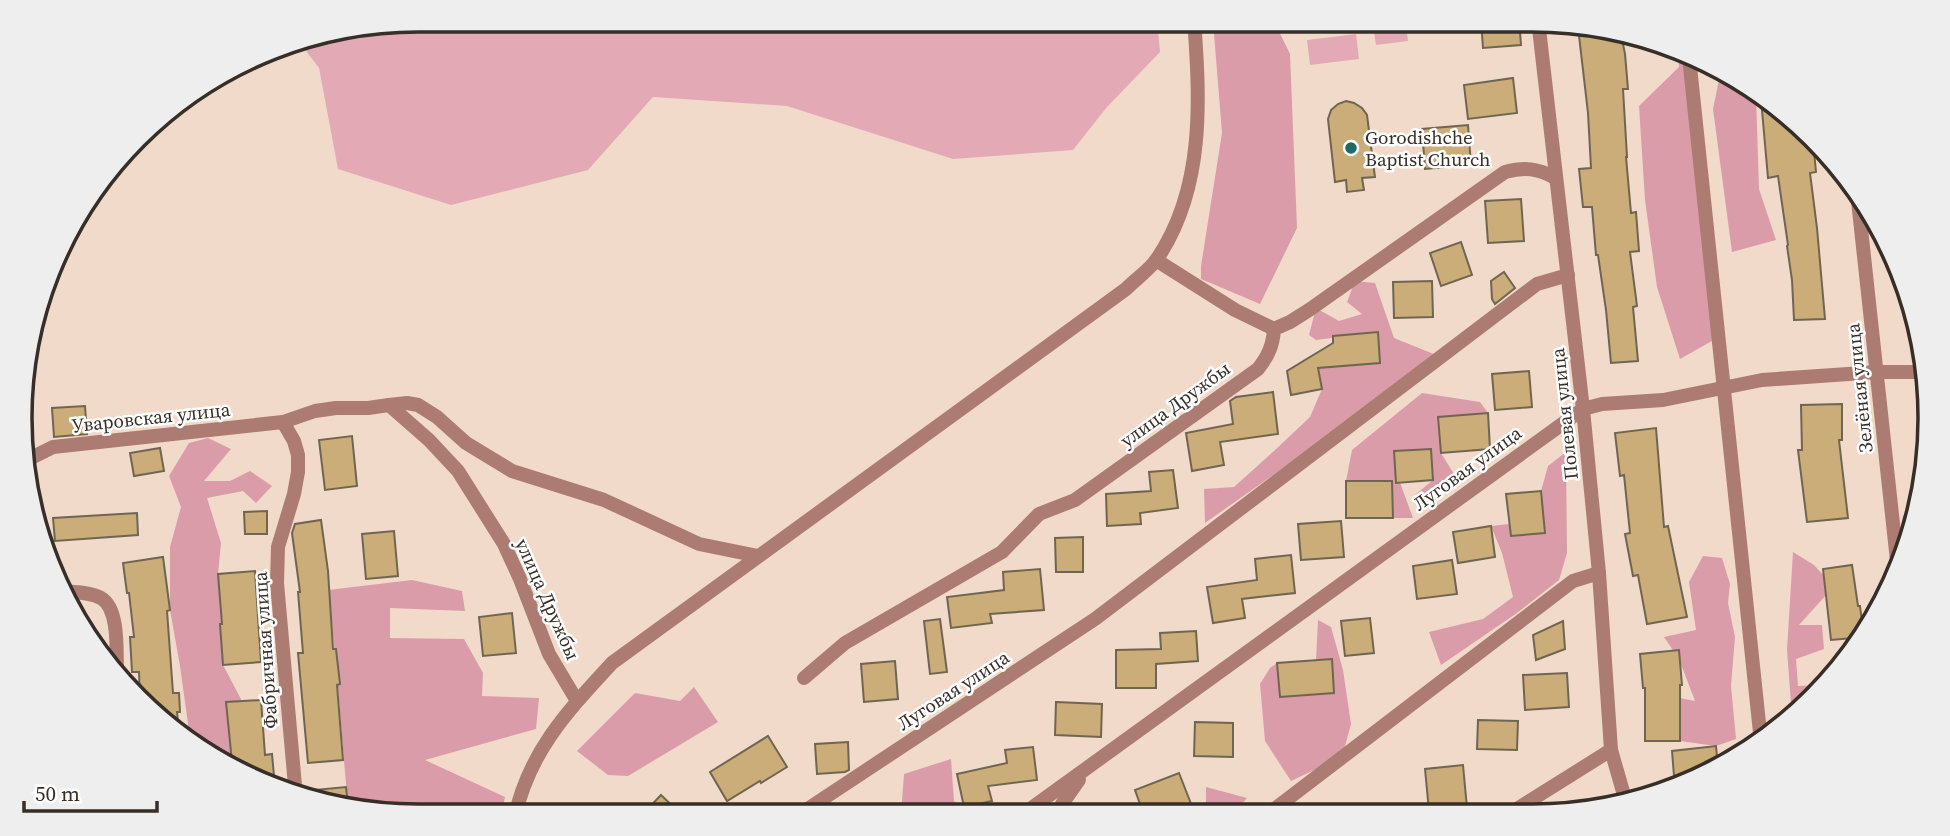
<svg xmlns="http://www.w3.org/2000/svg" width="1950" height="836" viewBox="0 0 1950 836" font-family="'Source Serif 4',serif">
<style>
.green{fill:#e3aab6}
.forest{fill:#db9ca9}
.building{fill:#caad78;stroke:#706551;stroke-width:2}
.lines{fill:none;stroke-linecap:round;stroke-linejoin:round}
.street{stroke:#ac7c72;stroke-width:14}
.poi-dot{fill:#1e6962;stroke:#fff;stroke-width:2.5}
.labels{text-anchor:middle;stroke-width:5;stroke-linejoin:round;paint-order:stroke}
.poi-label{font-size:19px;fill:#362e27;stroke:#fff;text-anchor:start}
.street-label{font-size:19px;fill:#362e27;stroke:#fff}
.rim{fill:none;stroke:#362e27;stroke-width:3.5}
</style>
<rect width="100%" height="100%" fill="#f1daca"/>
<g class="green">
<polygon points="418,19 1157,19 1160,52 1107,107 1073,150 953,159 787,106 653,97 588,170 451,205 338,169 319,68 297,39"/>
<polygon points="1372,19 1405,19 1408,41 1376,45"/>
<polygon points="1356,34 1359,59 1310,65 1307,40"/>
</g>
<g class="forest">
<polygon points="1222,19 1273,19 1290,54 1297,228 1260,304 1201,279 1201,266 1222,133 1213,21"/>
<polygon points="1678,51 1684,54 1719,337 1680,359 1657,287 1645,200 1639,106 1679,67"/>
<polygon points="1720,75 1756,96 1759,189 1776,240 1732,252 1713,109"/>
<polygon points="1355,281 1375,283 1394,338 1441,357 1205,523 1204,489 1234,487 1274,451 1310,417 1322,389 1315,354 1326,353 1336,367 1380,363 1377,332 1316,340 1309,335 1316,308 1339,321 1362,314 1347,302"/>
<polygon points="1422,393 1480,402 1488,413 1438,417 1441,453 1459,482 1421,513 1415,495 1433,480 1431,449 1394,452 1395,469 1413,518 1393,518 1392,481 1346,481 1352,450"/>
<polygon points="208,438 231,449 204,481 230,481 250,471 272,486 256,503 243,491 207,498 221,543 218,574 221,611 229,623 220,624 223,665 242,701 226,703 232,762 190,738 180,666 170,610 170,547 181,507 169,476 189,443"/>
<polygon points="1566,452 1567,553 1559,580 1517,613 1441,665 1429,632 1483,619 1513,597 1502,553 1491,526 1509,524 1511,536 1545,533 1541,491 1548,466"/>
<polygon points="1903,515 1913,517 1909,547 1900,531"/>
<polygon points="1793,552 1814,565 1824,576 1827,594 1799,625 1822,625 1824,649 1796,659 1798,686 1821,685 1792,717 1787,650"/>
<polygon points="1703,556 1722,558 1730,584 1728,603 1735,637 1731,686 1736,739 1716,746 1680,741 1680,698 1695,701 1679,659 1664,637 1696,630 1689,582"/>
<path d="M412,580L462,591L465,611L390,608V638L464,639L483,673L482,696L539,698L536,729L425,760L505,797L501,817H418L348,805C341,733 337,662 328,590Z"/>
<polygon points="1318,620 1331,627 1343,670 1351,724 1342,757 1291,781 1265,741 1260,684 1270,668 1277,663 1280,697 1316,660"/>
<polygon points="694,687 718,722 628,776 608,775 577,751 635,693 680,701"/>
<polygon points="951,759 954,801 972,815 942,815 940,803 901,814 904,774"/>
<polygon points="1206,787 1247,798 1233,814 1206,814"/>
</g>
<g class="building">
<polygon points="1506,19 1519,19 1521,45 1483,48 1481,20"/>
<polygon points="1578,27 1621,34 1625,54 1628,89 1623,89 1627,157 1626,157 1631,213 1636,212 1639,251 1630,252 1637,306 1633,307 1638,361 1611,363 1606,310 1598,255 1596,255 1592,207 1583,207 1579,169 1591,168 1588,113"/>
<polygon points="1513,78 1517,113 1468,119 1464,85"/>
<polygon points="1761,99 1795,118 1813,141 1816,172 1810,173 1817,228 1825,319 1794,320 1792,280 1787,246 1788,245 1778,176 1768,178"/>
<polygon points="1346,101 1354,103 1362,108 1367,115 1375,177 1362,178 1364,190 1347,192 1346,180 1335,182 1328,119 1331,110 1338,104"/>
<polygon points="1468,125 1471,165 1425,169 1422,129"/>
<polygon points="1521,199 1524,241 1488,243 1485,201"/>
<polygon points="1461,242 1472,275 1441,286 1430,253"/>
<polygon points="1504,272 1515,288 1495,304 1492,299 1491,281"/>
<polygon points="1432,281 1433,317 1394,318 1393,282"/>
<polygon points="1378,332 1380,363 1318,368 1322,389 1291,395 1287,371 1333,343 1333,336"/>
<polygon points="1529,371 1532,407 1495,410 1492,374"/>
<polygon points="1273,392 1278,434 1220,442 1224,465 1192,471 1186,433 1233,424 1230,401 1236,397"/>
<polygon points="1842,404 1842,440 1839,440 1848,518 1807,522 1798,450 1802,450 1801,405"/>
<polygon points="85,406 87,434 54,437 52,408"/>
<polygon points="1488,413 1490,449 1441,453 1438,417"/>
<polygon points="1656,428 1664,527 1668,526 1687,617 1647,624 1638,575 1633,576 1625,534 1630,533 1624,475 1620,476 1615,433"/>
<polygon points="352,436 357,486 325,490 319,440"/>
<polygon points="160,448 164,471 134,476 130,453"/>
<polygon points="1431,449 1433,480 1396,483 1394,451"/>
<polygon points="1173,470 1178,508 1140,513 1141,524 1107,526 1106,494 1151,491 1149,472"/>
<polygon points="1346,481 1392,481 1393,518 1346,518"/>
<polygon points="1541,491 1545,533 1511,536 1506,494"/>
<polygon points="267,511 267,534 245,534 244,512"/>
<polygon points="137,513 138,535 55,541 53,518"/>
<polygon points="321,520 328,571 333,649 336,649 340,684 337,685 343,760 308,763 298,653 303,653 298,592 300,592 292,533 295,524"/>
<polygon points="1341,521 1344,557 1301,560 1298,524"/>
<polygon points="1491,526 1495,557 1458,563 1453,532"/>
<polygon points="394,531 398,576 366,579 362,534"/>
<polygon points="1083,537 1083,572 1056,572 1055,538"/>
<polygon points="1291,555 1295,593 1242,599 1245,618 1213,623 1207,587 1257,580 1255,559"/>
<polygon points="163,557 170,610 167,611 173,693 179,693 180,712 177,712 179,731 155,718 140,699 139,672 132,672 130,637 134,637 129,593 127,593 123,563"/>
<polygon points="1452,560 1457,594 1417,599 1413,566"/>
<polygon points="1852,565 1858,606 1860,606 1864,637 1831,640 1823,569"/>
<polygon points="1040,569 1044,610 990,614 992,623 951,628 947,597 1004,590 1003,572"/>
<polygon points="255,571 261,662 223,665 220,624 222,624 218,574"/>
<polygon points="512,613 516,653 483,656 479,617"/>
<polygon points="1370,618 1374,653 1345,656 1341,621"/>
<polygon points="940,619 947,672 930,674 924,621"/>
<polygon points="1563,621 1565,649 1536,660 1533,635"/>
<polygon points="1196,631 1198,661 1156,664 1156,688 1116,688 1116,650 1161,649 1160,633"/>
<polygon points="1679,650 1682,685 1680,685 1680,741 1645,741 1645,688 1643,688 1640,654"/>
<polygon points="1332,659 1334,693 1280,697 1277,663"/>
<polygon points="895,661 898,699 864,702 861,664"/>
<polygon points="1567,673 1569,707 1525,710 1523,675"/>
<polygon points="261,700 265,755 272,754 275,787 232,762 226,702"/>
<polygon points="1056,702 1102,704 1101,737 1055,735"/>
<polygon points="1478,720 1518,721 1517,750 1477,749"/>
<polygon points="1195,722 1233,723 1233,757 1194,756"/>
<polygon points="768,736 787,767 761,783 760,781 727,801 710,772"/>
<polygon points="848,742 849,770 845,772 817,774 815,744"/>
<polygon points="1716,746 1718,767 1708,773 1674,776 1672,751"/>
<polygon points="1033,747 1037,780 988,786 992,801 964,807 957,774 1007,763 1005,750"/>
<polygon points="1463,765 1467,808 1429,811 1425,769"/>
<polygon points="1179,773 1195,814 1144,815 1135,790"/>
<polygon points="346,787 348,805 305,798 305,791"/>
<polygon points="661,795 683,816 641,816"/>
</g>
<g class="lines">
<g class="street">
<polyline points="1538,20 1583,409 1599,573 1611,750 1626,802"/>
<polyline points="1689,57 1761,742"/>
<polyline points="1858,201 1898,570"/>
<polyline points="1156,260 1235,310 1274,329"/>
<polyline points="389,405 407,403 418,405 437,417 466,443 512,471 604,500 699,544 758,556"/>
<polyline points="283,422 294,441 298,455 298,472 294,494 278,547 277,583 296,797"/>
<polyline points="27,460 53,447 283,422 315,411 336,408 368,408 389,405 429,440 458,471 504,544 520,579 549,654 577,701"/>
<path d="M63,591C75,592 90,592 101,598C120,609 116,653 117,672"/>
<path d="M804,678L845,643L1002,552L1039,514L1075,500L1258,369C1268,356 1273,346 1274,329L1290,322L1309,310L1505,172C1524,167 1538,168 1555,178"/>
<polyline points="1268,814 1573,581 1599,573"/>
<polyline points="1509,814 1611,750"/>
<polyline points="1022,815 1583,409 1602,404 1663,400 1762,380 1877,372 1925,372"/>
<polyline points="1059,815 1062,804 1079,780"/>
<path d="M515,816C530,750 568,711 612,663L1126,289C1136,279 1149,270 1157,259C1205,188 1200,100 1194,19"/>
<polyline points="797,816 1095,619 1537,284 1568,275"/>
</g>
</g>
<circle class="poi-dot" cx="1351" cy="148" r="7"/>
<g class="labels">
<g class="poi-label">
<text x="1365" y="144">Gorodishche<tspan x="1365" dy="22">Baptist Church</tspan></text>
</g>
<g class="street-label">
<text transform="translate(1859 388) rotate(-96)" y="7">Зелёная улица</text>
<text transform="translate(1175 404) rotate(-36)" y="7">улица Дружбы</text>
<text transform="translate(1564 414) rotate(-96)" y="7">Полевая улица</text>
<text transform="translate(151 417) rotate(-6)" y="7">Уваровская улица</text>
<text transform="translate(1467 468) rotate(-36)" y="7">Луговая улица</text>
<text transform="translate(548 599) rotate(66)" y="7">улица Дружбы</text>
<text transform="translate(265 650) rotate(-94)" y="7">Фабричная улица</text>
<text transform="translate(953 690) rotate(-33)" y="7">Луговая улица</text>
</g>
</g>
<path d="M0 0H1950V836H0ZM418 32H1532A386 386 0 0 1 1918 418V418A386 386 0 0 1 1532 804H418A386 386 0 0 1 32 418V418A386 386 0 0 1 418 32Z" fill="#efeeee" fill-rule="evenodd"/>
<path class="rim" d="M418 32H1532A386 386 0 0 1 1918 418V418A386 386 0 0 1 1532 804H418A386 386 0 0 1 32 418V418A386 386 0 0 1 418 32Z"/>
<path d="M24 801v10h133v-10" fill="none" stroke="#362e27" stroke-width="3.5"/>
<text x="35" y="801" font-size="21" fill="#362e27" stroke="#ffffff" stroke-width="5" paint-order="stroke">50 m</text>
</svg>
